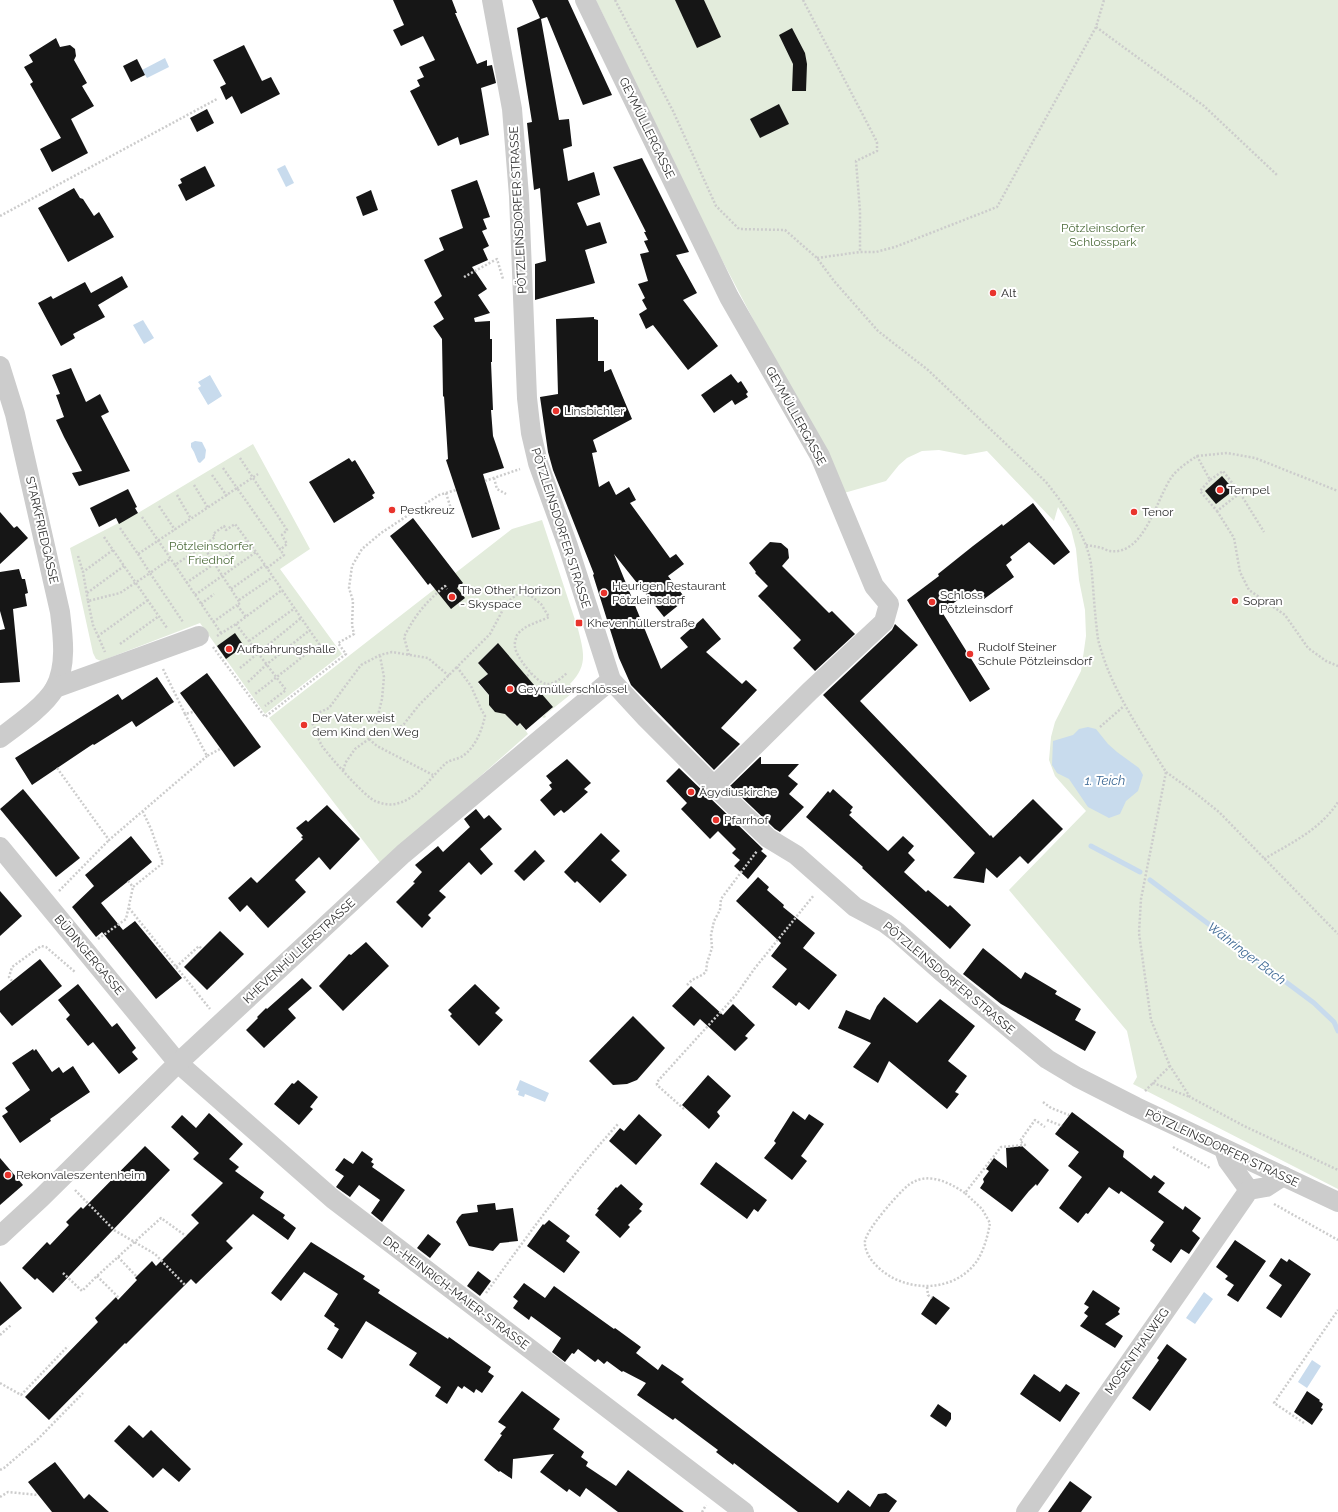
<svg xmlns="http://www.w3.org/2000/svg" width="1338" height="1512" viewBox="0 0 1338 1512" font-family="Raleway,sans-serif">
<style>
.green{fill:#e3ecdc}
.water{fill:#c8dbed}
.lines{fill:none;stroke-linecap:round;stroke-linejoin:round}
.stream{stroke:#c8dbed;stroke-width:5}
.building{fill:#161616}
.path{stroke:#ccc;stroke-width:2.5;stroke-dasharray:2 2;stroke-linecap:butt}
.minor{stroke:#ccc;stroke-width:20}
.poi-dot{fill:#e9342d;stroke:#fff;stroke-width:1.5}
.labels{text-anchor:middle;stroke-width:4;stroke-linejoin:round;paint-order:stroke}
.street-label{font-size:12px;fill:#2f2f2f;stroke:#fff}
.park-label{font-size:12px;fill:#4d6c3b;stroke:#fff}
.poi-label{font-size:12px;fill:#2f2f2f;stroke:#fff;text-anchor:start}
.water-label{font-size:13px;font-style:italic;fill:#3b6793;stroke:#fff}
</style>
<rect width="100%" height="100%" fill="#fff"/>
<g class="green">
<polygon points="596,0 1338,0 1338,1189 1133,1084 1137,1077 1127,1031 1009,890 1086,811 1055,776 1049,760 1051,737 1055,722 1081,671 1086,636 1085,610 1079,580 1076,549 1071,529 1058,507 1054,521 987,451 965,455 939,450 922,451 907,458 899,465 886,481 844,493 698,214"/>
<polygon points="253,444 310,549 280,569 342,654 265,714 200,623 101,661 96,659 93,653 70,548 138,513"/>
<path d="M542,520L578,629C584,653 588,665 570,684L576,690L545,715L546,717L544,718L542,717L552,708L551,705L497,644L478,663L488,674L478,683L516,726L520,723L528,734L381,864L269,718L512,529Z"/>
</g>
<g class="water">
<polygon points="165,58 169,67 147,78 142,70"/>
<polygon points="285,165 294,183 286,187 277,169"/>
<polygon points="143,320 154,338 144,344 133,325"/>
<polygon points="210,375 222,396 208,405 198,388 201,386 198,382"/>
<polygon points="195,441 202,442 206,450 205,458 200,463 198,462 194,452 191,447 191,443"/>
<polygon points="1088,727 1096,729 1108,744 1117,752 1139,768 1143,775 1138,791 1126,801 1120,814 1109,818 1088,807 1069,779 1057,773 1052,765 1053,741 1073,735 1079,729"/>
<polygon points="520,1080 549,1093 545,1102 525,1094 524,1097 518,1095 519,1091 516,1090"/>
<polygon points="1204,1292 1213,1299 1195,1324 1186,1318"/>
<polygon points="1312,1360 1321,1366 1307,1388 1298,1382"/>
</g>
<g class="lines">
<g class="stream">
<polyline points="1091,846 1140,872"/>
<polyline points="1150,880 1314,1003 1334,1022 1338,1031"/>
</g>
</g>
<g class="building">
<polygon points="393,0 452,0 457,13 455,13 477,64 487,60 487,66 492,65 496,83 481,88 489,135 460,145 458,137 438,146 410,91 420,86 417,80 424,77 419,67 435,60 423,36 401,46 393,30 404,25"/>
<polygon points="532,0 568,0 612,95 583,105 547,17 541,19 559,120 569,119 572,146 563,149 568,181 594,172 600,195 577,203 587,226 600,222 607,243 585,250 595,283 535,300 535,264 546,261 540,188 534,190 527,123 532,122 517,28 540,18"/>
<polygon points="675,0 704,0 721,37 697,48"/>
<polygon points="792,28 805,53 807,64 806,91 792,91 793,64 779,35"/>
<polygon points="56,38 60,47 70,45 75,49 76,56 74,60 87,83 82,86 94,106 71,119 88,153 52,172 40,149 61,138 30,84 33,82 24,67 33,62 29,55"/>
<polygon points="244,45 262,81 271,77 280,94 241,114 232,96 226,100 220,87 226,84 213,60"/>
<polygon points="137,59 145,75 131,82 123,66"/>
<polygon points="779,104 789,124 760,138 750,119"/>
<polygon points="207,109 214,123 197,132 190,118"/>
<polygon points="642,158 689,252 676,255 697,293 683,300 718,346 688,370 653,325 646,329 639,314 647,309 642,300 645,298 638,284 648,281 640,254 649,252 644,241 648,240 644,232 646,232 613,167"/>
<polygon points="205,166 215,186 186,201 178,185 182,183 180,179"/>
<polygon points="477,180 490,217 483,219 487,229 482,231 489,246 483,249 488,260 472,267 487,289 478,295 490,313 474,318 475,322 490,321 490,339 492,339 492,362 491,362 493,410 491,410 493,436 504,468 483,474 500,529 472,538 446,460 448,459 444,396 443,397 442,339 433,326 444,319 434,302 442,296 424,260 444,250 439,238 463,228 451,190"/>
<polygon points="74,188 80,198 83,199 94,216 99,212 114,237 68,262 38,208"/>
<polygon points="371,190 378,210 363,216 356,197"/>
<polygon points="122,276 128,287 98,305 105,317 73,334 75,338 61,346 38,303 51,296 53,299 85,282 91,293"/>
<polygon points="594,317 594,319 598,320 598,361 604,361 604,372 611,369 632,419 593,440 597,452 592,453 599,487 609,481 616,495 629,487 636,500 630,503 670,558 676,554 684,564 668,576 686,599 664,617 614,554 661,669 688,647 680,638 703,618 721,639 706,652 742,684 746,680 757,690 721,728 740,744 714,770 631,685 619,658 593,575 594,574 553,470 548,452 540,397 558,394 556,319"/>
<polygon points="71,368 86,402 100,394 109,412 101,416 130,471 79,486 72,473 82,471 64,437 56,420 64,417 56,395 60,394 52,375"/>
<polygon points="731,374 738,383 741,381 748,392 746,394 748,397 735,405 732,400 714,413 701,395"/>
<polygon points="349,458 352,462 355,460 375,493 372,495 374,498 334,523 309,482"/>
<polygon points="1222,476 1234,490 1216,504 1205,491"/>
<polygon points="128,489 137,507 135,508 138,513 119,524 116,518 99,527 90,508"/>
<polygon points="1033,503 1070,552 1054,565 1029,542 1010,557 1012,560 1006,565 1014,577 984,599 975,589 969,594 968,592 942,612 990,689 970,702 907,600 939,576 938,574 973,546 1002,524 1003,526"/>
<polygon points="0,512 14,528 17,526 28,538 0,564"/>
<polygon points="413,518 463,583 457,588 465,598 451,609 430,583 428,585 390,536"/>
<polygon points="770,542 781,543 788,549 789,558 782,566 829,613 832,611 855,634 815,671 793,648 801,640 758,596 768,586 755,573 756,572 749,563"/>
<polygon points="19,569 22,579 25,579 28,593 25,594 27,606 13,609 20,682 0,683 0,630 5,629 0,611 0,572"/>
<polygon points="895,624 918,645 860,701 990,836 991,835 993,838 1033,799 1063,829 1028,864 1020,856 997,878 986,868 984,883 953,878 975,853 823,695 892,630"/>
<polygon points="235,633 244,646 226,659 217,646"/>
<polygon points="498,643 553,707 526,730 520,723 517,726 505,714 495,712 489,705 489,695 478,682 488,674 478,663"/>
<polygon points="207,673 261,747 234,767 180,693"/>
<polygon points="157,677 174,702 136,727 132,721 94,745 93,744 32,785 15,758 118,694 122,700"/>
<polygon points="760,757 761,757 761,764 799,764 788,776 798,784 789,794 804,807 780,832 775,829 730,786"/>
<polygon points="567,759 591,783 584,789 588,792 568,810 564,813 561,810 554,816 540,800 552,789 549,785 552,783 546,776"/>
<polygon points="679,768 763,849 761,851 767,856 748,879 734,866 740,860 732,853 736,849 718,831 710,839 681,809 687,803 666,781"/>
<polygon points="23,789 80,858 56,877 0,809"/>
<polygon points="833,789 853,807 850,811 852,812 849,815 888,851 903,836 914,846 908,853 915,860 904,872 926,892 928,890 948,907 950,905 971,925 950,949 862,868 863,867 806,817 828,791 830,793"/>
<polygon points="327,805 360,839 330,870 319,857 295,880 306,892 268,928 247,905 240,912 228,898 251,877 257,883 303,839 301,837 303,836 296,828 306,820 308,822"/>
<polygon points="476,809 484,819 489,815 502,829 480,849 493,864 481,875 469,862 439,891 446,897 428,915 431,918 422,928 396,902 415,883 413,882 422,872 415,865 438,846 443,852 470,827 464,819"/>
<polygon points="601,833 620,851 611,860 627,875 600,903 577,881 575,883 564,872"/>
<polygon points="131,836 152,862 101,903 123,930 135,921 182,978 156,999 102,932 96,937 72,907 94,886 85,875"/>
<polygon points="535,850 545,861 524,881 514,871"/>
<polygon points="758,877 769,887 767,890 784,905 783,907 815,933 803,948 837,975 809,1010 799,1002 796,1006 772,987 787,969 771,956 781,943 736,901"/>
<polygon points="0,891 22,916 0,936"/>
<polygon points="220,931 244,954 207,990 184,967"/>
<polygon points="366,942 389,966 343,1011 319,986 349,954 351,955"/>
<polygon points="983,948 1021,979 1025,972 1057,991 1055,994 1081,1009 1075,1020 1096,1032 1085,1051 1001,1004 963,974"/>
<polygon points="40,959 62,986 12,1026 0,1012 0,991"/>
<polygon points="302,978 312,988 288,1009 296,1018 264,1048 246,1030 258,1018 257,1017 266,1008 267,1009"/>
<polygon points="78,984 112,1027 117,1023 136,1048 132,1052 138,1059 119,1074 93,1042 88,1046 66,1019 70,1015 58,1000"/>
<polygon points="475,984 500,1008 495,1013 503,1020 479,1046 450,1016 452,1014 448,1010"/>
<polygon points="691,986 723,1015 733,1004 755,1025 745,1036 748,1038 735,1051 700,1019 694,1026 672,1006"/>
<polygon points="884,997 917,1023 940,999 975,1026 948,1061 967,1076 955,1092 959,1094 947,1109 889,1061 878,1083 853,1067 871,1043 838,1028 846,1010 870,1020 877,1006"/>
<polygon points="633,1016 665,1048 637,1080 627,1084 613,1085 589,1061"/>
<polygon points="33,1049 34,1051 36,1049 52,1072 59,1067 63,1073 73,1066 90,1092 50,1119 51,1121 20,1143 2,1116 8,1112 5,1108 30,1090 12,1063"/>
<polygon points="708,1075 731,1096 717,1112 720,1116 709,1129 682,1105"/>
<polygon points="298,1080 318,1097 310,1107 313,1109 299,1125 274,1104 292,1083 294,1084"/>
<polygon points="793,1111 805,1120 809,1114 824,1124 801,1156 807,1161 792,1180 764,1158 776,1143 774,1141"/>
<polygon points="1072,1112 1124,1151 1123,1157 1151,1179 1154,1175 1165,1183 1158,1192 1183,1210 1185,1206 1201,1218 1192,1231 1200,1238 1189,1254 1181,1249 1171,1263 1152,1250 1155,1245 1150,1241 1164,1222 1121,1191 1119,1194 1109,1187 1088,1214 1086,1213 1078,1223 1059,1208 1082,1177 1068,1166 1079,1152 1055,1134"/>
<polygon points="209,1113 243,1144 229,1159 239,1167 235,1171 264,1192 260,1198 285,1215 283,1218 296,1228 288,1240 253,1214 226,1241 233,1248 196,1284 191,1279 126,1344 125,1343 49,1420 25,1397 98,1322 95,1318 116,1297 118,1300 137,1280 135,1278 152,1261 156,1266 199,1223 191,1215 223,1183 193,1159 199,1153 171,1127 182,1115 196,1128"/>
<polygon points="639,1114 662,1135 636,1165 609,1141 620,1128 624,1131"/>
<polygon points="145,1146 170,1170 53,1293 37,1278 35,1280 22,1268 47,1242 50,1245 69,1225 66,1222 81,1207 83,1209"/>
<polygon points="1022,1146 1049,1170 1037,1186 1036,1184 1029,1191 1012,1212 980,1188 984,1182 983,1179 989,1171 986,1169 994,1158 1007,1168 1006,1148"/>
<polygon points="362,1151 373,1159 371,1162 374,1164 372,1167 405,1190 382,1222 371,1213 380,1200 359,1185 350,1197 336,1187 344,1176 335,1170 344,1158 353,1164"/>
<polygon points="0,1158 23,1185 0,1205"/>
<polygon points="716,1162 767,1200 758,1212 754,1209 747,1219 700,1184"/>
<polygon points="621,1184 643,1204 639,1209 642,1211 628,1225 630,1227 620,1238 595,1215 599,1210 597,1209 616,1187 617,1188"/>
<polygon points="495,1203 496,1210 513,1208 518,1241 500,1243 493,1251 469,1246 456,1222 459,1217 462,1214 478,1212 477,1205"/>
<polygon points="549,1220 570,1236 566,1241 580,1252 564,1273 527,1246 543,1224 544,1225"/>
<polygon points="428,1234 441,1244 430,1258 417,1248"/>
<polygon points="1235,1240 1266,1261 1238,1302 1227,1295 1234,1285 1225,1279 1228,1276 1216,1267"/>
<polygon points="311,1242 365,1276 363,1279 380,1290 378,1293 448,1339 449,1337 491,1367 488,1372 494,1376 482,1393 476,1389 474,1393 464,1386 462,1389 458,1386 447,1404 435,1396 441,1387 409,1365 417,1353 366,1321 342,1359 327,1349 339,1329 334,1326 335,1324 324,1316 338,1294 304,1272 281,1301 271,1293"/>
<polygon points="1281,1258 1287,1262 1289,1259 1311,1274 1281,1318 1266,1308 1282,1285 1269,1276"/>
<polygon points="478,1271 491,1281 480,1296 467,1286"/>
<polygon points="0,1281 22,1308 0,1326"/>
<polygon points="524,1283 545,1298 554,1286 614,1329 615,1328 641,1347 636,1353 658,1370 662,1364 684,1379 681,1382 692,1391 838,1503 848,1490 870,1507 878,1494 886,1493 897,1501 889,1512 798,1512 734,1463 733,1465 716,1452 718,1450 675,1418 673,1420 637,1395 646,1383 623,1371 622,1372 607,1361 604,1364 598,1359 595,1362 578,1349 574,1354 572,1353 565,1362 552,1352 561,1338 531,1316 529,1320 513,1308 518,1301 513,1297"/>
<polygon points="1093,1290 1120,1308 1118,1312 1120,1314 1105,1324 1123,1336 1115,1348 1080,1326 1088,1316 1084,1313 1089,1307 1084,1304"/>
<polygon points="933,1296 950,1308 936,1325 921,1314"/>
<polygon points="1167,1344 1187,1359 1150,1411 1132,1398 1159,1360 1157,1358"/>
<polygon points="1034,1374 1060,1392 1066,1384 1080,1393 1060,1422 1020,1394"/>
<polygon points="522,1391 560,1419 553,1429 584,1452 581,1457 588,1462 586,1466 616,1486 628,1470 684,1512 618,1512 586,1488 580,1497 569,1489 567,1492 540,1472 554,1454 513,1459 512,1479 500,1471 499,1472 484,1460 502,1435 500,1434 506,1427 498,1422"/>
<polygon points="1307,1391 1320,1400 1319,1401 1323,1404 1321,1408 1323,1409 1312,1425 1294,1412"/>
<polygon points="938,1404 951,1413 951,1419 946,1427 930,1416"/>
<polygon points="129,1425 143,1438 151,1430 191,1469 179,1482 163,1468 153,1478 114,1441"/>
<polygon points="55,1462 84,1499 89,1494 109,1512 52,1512 28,1482"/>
<polygon points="1070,1481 1092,1497 1081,1512 1048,1512"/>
</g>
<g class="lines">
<g class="path">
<path d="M615,0L673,111L716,206L739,229L785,230L817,258L834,281L878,331L928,370L1046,482C1065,506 1086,534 1091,564C1093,583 1094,603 1096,622C1097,629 1097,636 1099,643C1112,691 1140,730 1166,772L1141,899L1139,933L1151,1020L1170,1066L1190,1097L1244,1126L1338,1170"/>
<polyline points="803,0 877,142 877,151 856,161 860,211 860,252"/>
<polyline points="1096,27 1204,106 1277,175"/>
<polyline points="0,216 217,99"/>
<polyline points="817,258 860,252 876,252 895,247 997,207 1096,27 1104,0"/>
<polyline points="464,277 497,259 503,279"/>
<polyline points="1197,456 1227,453 1255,458 1338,491"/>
<polyline points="240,458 287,530 282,535 287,544 280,550"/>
<polyline points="223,468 237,488 258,474"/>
<polyline points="212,475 227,496"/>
<polyline points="494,478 497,489 506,494"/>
<polyline points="1210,480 1200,491 1217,511 1240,493"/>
<polyline points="485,481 520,469"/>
<polyline points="194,485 208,508"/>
<polyline points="446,493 453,515"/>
<polyline points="177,495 191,519"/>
<polyline points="159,506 175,530"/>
<polyline points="1217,511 1234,538 1240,572 1249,590 1285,615 1308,648 1326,661 1338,666"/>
<polyline points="142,517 175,565"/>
<polyline points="120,528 138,554 237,488 284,555 267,568 282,590"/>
<polyline points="104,537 167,628"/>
<path d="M1086,545C1091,546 1096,546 1101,548C1104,548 1107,551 1110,551C1144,556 1156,500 1171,478C1177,469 1188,462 1197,456L1210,480L1223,471L1240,493L1264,532"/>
<polyline points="203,546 215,537 213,534 224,526 226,530 235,524 256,552"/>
<polyline points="113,550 83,572 88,601 120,593 150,573 183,622"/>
<polyline points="138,554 150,573 170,559"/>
<polyline points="78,556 83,572"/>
<polyline points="186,583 248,541"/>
<polyline points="231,589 265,565"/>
<polyline points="87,593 124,566"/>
<polyline points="195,595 256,552 267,568"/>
<polyline points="239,600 273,577"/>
<polyline points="88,601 93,625 98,636 148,600"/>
<polyline points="201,604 214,594"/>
<polyline points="213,622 237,605"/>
<polyline points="236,624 286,690 265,706"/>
<polyline points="221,633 175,565 203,546 240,603 237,605 246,617"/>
<polyline points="98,636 105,652"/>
<polyline points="217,636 236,624 282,590 319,644 255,694"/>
<polyline points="249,641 295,608"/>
<polyline points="120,644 159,616"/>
<polyline points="319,644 324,650"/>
<polyline points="213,647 265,717 346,654 338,643 354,634 352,625 353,601 349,588 352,566 362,549 381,533 439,495 456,490"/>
<path d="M409,655L404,637C415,615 426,602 445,586L447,589"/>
<polyline points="240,668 301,618"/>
<polyline points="163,669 185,714 193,712"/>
<path d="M449,676L428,658L392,652L380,655L361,665L329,708L318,713L312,723C316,730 318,739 322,746C329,756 365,797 375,801C382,804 391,806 399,803C419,797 430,778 445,764C449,760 455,760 461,757C475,749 482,730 485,716L481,709L471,686L457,667L490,634L507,602L518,594L531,596L541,604L549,617C539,622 524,625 517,635C516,638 514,644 515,647C516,657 536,682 546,684C554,685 561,678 567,673"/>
<polyline points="527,676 531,673"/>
<polyline points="248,682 267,664 310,630"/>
<polyline points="185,714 207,756 220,749"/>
<polyline points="1100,727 1124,706"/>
<polyline points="373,736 382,699 384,677 380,656"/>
<polyline points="369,739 377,746 433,775"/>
<polyline points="57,768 109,840 207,756"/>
<polyline points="343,770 346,762 355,749 373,736 384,735 396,730 404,724 419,705 457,667"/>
<polyline points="1166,772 1194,792 1219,812 1338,934"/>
<path d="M1264,859C1291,843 1320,830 1338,802"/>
<polyline points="128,881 133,887 163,863 151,829 143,812"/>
<polyline points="59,891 109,840"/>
<polyline points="129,908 210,1009"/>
<polyline points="98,939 126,919 133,887"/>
<polyline points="176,967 199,946 202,949"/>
<polyline points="12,981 9,977 12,967 41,946 46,947 75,972"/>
<polyline points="687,985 692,980 702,975 706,972 707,963 712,948 711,935 714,921 720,910 721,899 757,851"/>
<polyline points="1170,1066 1153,1083 1190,1097"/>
<polyline points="1145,1091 1153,1083"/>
<polyline points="1043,1102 1051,1108 1069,1115"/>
<polyline points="684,1109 657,1085 657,1082 736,995 755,968 814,895"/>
<polyline points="1047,1120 1062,1126"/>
<polyline points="1173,1147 1210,1168"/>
<polyline points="75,1190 114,1230 155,1254 185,1285"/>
<path d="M965,1193C944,1179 922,1170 903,1190C893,1200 868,1228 865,1241C864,1248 869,1258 874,1263C900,1293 953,1295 977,1261C984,1250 988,1235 990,1223L982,1209L965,1193L1001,1147L1025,1145L1020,1141L1035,1120L1045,1127"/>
<polyline points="1274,1204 1338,1240"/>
<polyline points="118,1257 137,1277"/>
<polyline points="63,1273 82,1291 97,1276 161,1218 186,1236"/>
<polyline points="97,1276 119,1298"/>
<polyline points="927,1287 928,1295 932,1298"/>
<path d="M486,1293C528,1235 570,1176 619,1123"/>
<polyline points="0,1335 11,1325"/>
<polyline points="0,1383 21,1395 68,1346"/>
<polyline points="1304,1423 1274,1403 1338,1310"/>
<polyline points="0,1470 4,1468 38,1439 83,1393"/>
<polyline points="0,1497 8,1492 38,1495"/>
<polyline points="702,1512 706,1505"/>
</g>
<g class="minor">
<polyline points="492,0 512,109 519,196 527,398 531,433 538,463 568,546 611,680 646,718 714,786 768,838 796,855 855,907 885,923 897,932 942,972 1047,1059 1077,1077 1136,1107 1338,1202"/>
<polyline points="585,0 729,297 820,456 874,586 889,604 884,622 810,691 714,786"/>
<path d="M0,366L15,414L60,612C63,636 67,666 55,688C45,706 16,726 0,738"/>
<polyline points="55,688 199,636"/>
<polyline points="0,847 178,1063 333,1199 744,1512"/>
<polyline points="1224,1149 1228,1161 1249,1190"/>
<polyline points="0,1236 41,1198 178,1063 403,854 611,680"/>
<polyline points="1026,1512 1249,1190 1266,1187 1283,1176"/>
</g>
</g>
<g class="poi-dot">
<circle cx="993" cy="293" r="4"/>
<circle cx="556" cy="411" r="4"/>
<circle cx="1220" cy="490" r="4"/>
<circle cx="392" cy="510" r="4"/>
<circle cx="1134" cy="512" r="4"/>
<circle cx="604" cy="593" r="4"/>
<circle cx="452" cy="597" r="4"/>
<circle cx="1235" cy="601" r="4"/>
<circle cx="932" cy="602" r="4"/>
<rect x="575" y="619" width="8" height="8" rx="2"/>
<circle cx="229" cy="649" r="4"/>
<circle cx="970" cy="654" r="4"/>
<circle cx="510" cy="689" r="4"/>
<circle cx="304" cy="725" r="4"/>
<circle cx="691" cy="792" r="4"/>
<circle cx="716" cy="820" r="4"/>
<circle cx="8" cy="1175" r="4"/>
</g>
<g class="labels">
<g class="street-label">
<text transform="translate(647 128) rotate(64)" y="4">GEYMÜLLERGASSE</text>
<text transform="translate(518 210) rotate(-93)" y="4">PÖTZLEINSDORFER STRASSE</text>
<text transform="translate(796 416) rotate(61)" y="4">GEYMÜLLERGASSE</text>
<text transform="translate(561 528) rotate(72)" y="4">PÖTZLEINSDORFER STRASSE</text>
<text transform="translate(42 530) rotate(77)" y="4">STARKFRIEDGASSE</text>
<text transform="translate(299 951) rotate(-43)" y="4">KHEVENHÜLLERSTRASSE</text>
<text transform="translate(89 955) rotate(50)" y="4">BÜDINGERGASSE</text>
<text transform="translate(949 978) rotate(40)" y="4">PÖTZLEINSDORFER STRASSE</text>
<text transform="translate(1222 1148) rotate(25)" y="4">PÖTZLEINSDORFER STRASSE</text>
<text transform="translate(456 1293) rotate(37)" y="4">DR.-HEINRICH-MAIER-STRASSE</text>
<text transform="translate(1137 1351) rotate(-55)" y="4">MOSENTHALWEG</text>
</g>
<g class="park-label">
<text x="1103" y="232">Pötzleinsdorfer<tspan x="1103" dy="14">Schlosspark</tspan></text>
<text x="211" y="550">Pötzleinsdorfer<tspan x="211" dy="14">Friedhof</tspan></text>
</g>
<g class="poi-label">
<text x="1001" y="297">Alt</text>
<text x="564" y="415">Linsbichler</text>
<text x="1228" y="494">Tempel</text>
<text x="400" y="514">Pestkreuz</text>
<text x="1142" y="516">Tenor</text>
<text x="612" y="590">Heurigen Restaurant<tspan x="612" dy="14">Pötzleinsdorf</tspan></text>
<text x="460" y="594">The Other Horizon<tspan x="460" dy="14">- Skyspace</tspan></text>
<text x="940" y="599">Schloss<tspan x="940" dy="14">Pötzleinsdorf</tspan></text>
<text x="1243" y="605">Sopran</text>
<text x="587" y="627">Khevenhüllerstraße</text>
<text x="978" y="651">Rudolf Steiner<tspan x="978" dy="14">Schule Pötzleinsdorf</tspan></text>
<text x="237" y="653">Aufbahrungshalle</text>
<text x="518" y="693">Geymüllerschlössel</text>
<text x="312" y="722">Der Vater weist<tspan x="312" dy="14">dem Kind den Weg</tspan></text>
<text x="699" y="796">Ägydiuskirche</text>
<text x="724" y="824">Pfarrhof</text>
<text x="16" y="1179">Rekonvaleszentenheim</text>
</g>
<g class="water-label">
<text x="1105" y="785">1. Teich</text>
<text transform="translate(1247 953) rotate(37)" y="5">Währinger Bach</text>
</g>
</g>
</svg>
